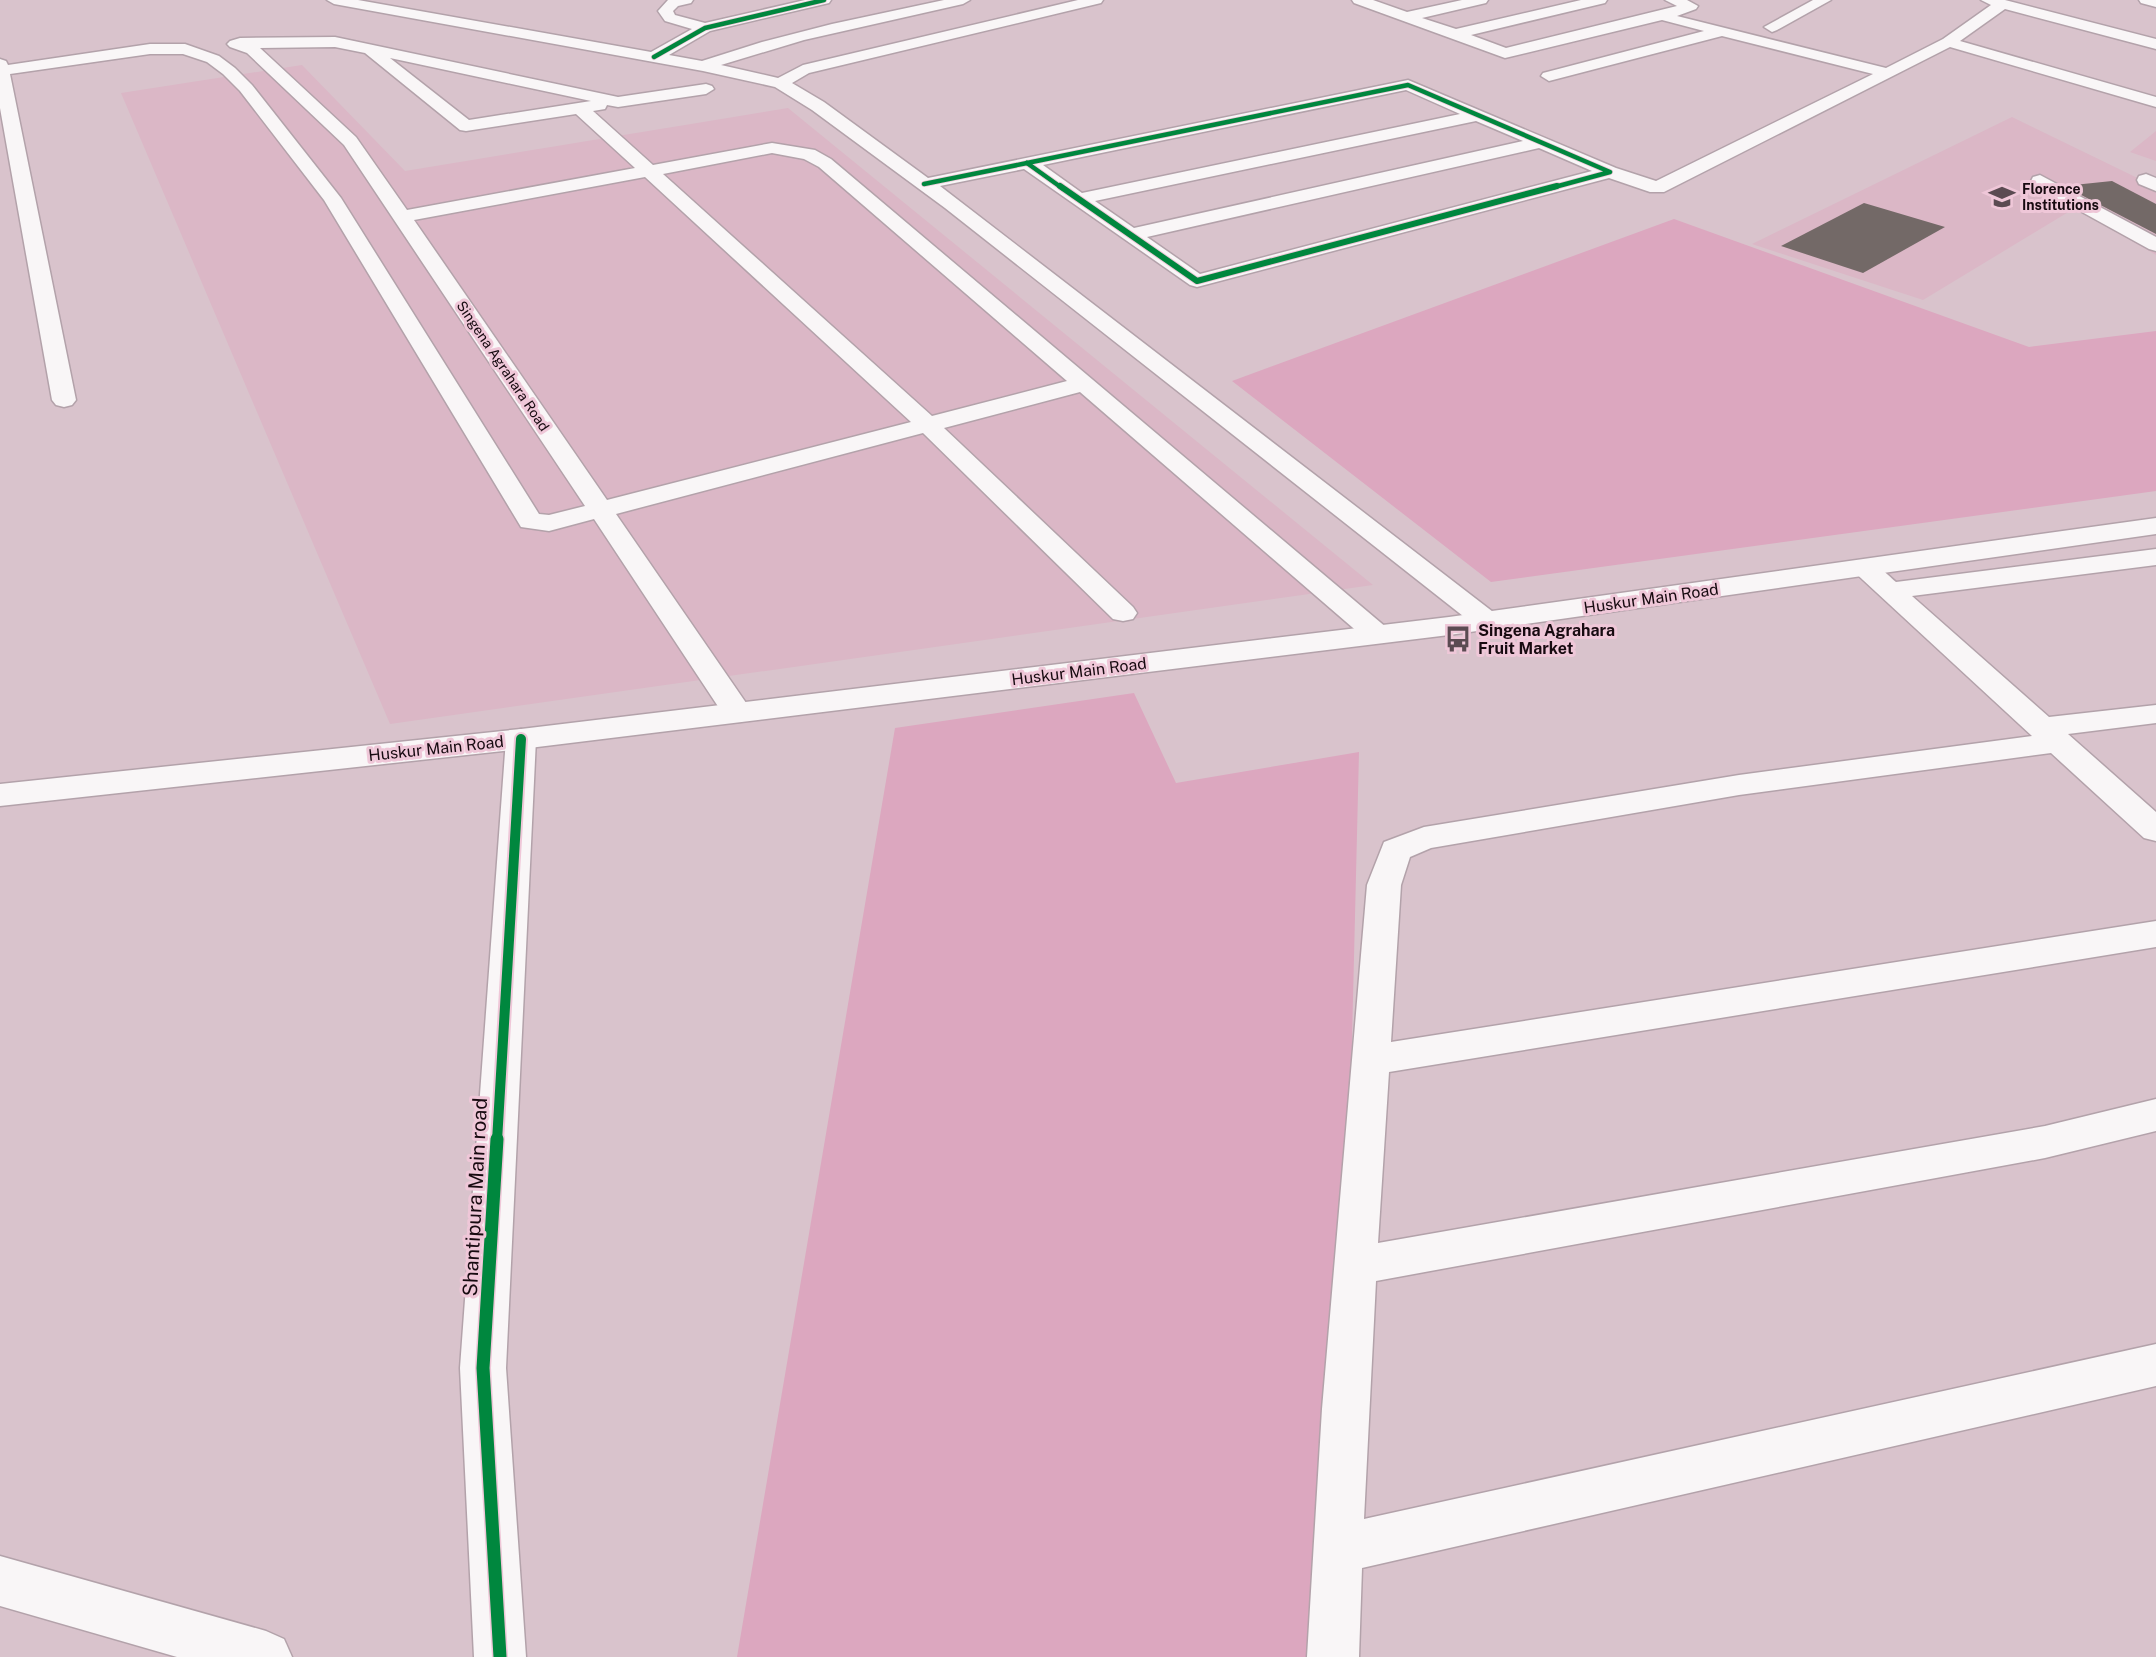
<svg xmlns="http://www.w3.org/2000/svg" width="2156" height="1657" viewBox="0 0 2156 1657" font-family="'Public Sans',sans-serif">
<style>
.built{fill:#dbb7c6}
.green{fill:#dca7bf}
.building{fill:#736967}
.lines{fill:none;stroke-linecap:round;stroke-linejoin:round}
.minor-casing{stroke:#b3a2aa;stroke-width:3}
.major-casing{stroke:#b3a2aa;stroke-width:3}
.minor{fill:#f9f6f7;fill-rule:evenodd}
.major{fill:#f9f6f7;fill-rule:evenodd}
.cycleway-far3-casing{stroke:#efc7d8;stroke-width:6}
.cycleway-far2-casing{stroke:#efc7d8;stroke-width:8}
.cycleway-far1-casing{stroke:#efc7d8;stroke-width:14}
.cycleway-casing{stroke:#efc7d8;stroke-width:16}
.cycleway-far3{stroke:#00873e;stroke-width:4.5}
.cycleway-far2{stroke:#00873e;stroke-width:6}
.cycleway-far1{stroke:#00873e;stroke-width:10}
.cycleway{stroke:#00873e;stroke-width:13}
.labels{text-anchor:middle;stroke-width:6;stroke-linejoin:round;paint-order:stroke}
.far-poi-label{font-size:14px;font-weight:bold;fill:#170a10;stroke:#efc7d8;text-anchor:start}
.far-street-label{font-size:14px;fill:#170a10;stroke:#efc7d8}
.street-label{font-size:16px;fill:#170a10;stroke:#efc7d8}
.poi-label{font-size:16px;font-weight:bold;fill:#170a10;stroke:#efc7d8;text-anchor:start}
.near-street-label{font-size:20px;fill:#170a10;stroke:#efc7d8}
</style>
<rect width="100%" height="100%" fill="#d9c3cc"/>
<g class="built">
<polygon points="302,65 405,171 788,108 1373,585 390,724 121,93"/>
<polygon points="2012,117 2156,187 2156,255 2075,208 1923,300 1752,244"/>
<polygon points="2156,131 2156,161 2130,152"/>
</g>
<g class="green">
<polygon points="1674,219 2029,347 2156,331 2156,491 1491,582 1232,381"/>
<polygon points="1134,693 1176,783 1359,752 1337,1657 737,1657 895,728"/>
</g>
<g class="building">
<polygon points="2112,181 2156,204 2156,234 2064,186"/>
<polygon points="1864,203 1945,227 1863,273 1781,246"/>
</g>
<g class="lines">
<g class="minor-casing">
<g id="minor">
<path d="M327,0H358L651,52L692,29L665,21L658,11L668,0H693L691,3L678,6L673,11L675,15L705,23L805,0H831L829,3L710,31L669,55L702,61L762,42L832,24L944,0H970L963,4L804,40L721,65L778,78L803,65L1078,0H1103L1101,3L809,73L792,83L824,102L928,178L1408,80L1616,168L1656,181L1873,74L1722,36L1549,81L1541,76L1543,73L1704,31L1662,20L1505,58L1354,3L1352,0H1373L1407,12L1462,0H1488L1486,3L1422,18L1456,29L1581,0H1607L1605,3L1471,35L1506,48L1677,6L1665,0H1687L1698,6L1696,9L1677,16L1886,68L1943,39L1991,5L1981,0H2005L2156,39V49L2005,9L1960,41L2156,97V107L1950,47L1664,192H1650L1609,178L1197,287L1190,285L1024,169L940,186L1497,615L1501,621L1497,627L1487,630L1477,627L945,208L812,110L775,87L703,71L334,4ZM1406,90L1460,114L1082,193L1043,165ZM1476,121L1523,141L1134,228L1095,201ZM1539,148L1592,171L1200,274L1147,237Z"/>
<polygon points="1813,0 1831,0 1777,30 1772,32 1764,27"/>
<polygon points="2139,0 2156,0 2156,7 2141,3"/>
<path d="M335,37L618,97L706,84L712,86L714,89L706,94L618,107L607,105L605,109L593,111L653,165L772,143L815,150L831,159L1387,628L1391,634L1387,640L1377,643L1367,640L1080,392L944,428L1133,607L1137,613L1133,619L1123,621L1113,619L923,433L616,514L753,713L749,720L738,722L727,720L594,519L549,531L521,527L324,200L240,91L223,74L207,62L183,54H150L10,74L76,400L72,405L64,407L56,405L52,400L0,108V59L6,61L8,65L150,44H185L219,56L235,68L252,85L341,198L539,514L549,515L585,506L344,145L247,53L230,47L227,44L230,41L240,38ZM335,47L365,53L460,130L466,131L576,114L635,168L407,210L356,137L260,48ZM390,58L591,101L469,120ZM772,153L804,159L819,167L1067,381L932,416L663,174ZM645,177L911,422L607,500L414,220Z"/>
<polygon points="2146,174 2156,178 2156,191 2139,184 2137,180 2139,176"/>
<polygon points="2040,175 2156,237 2156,251 2149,249 2033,185 2031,181 2033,177"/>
<path d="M2156,549V565L1912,596L2049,717L2156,705V723L2068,734L2156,812V841L2144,838L2051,753L1739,795L1431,848L1410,857L1401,885L1391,1042L2156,921V947L1389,1072L1378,1243L2045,1126L2156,1099V1131L2045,1158L1376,1281L1364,1519L2156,1344V1386L1362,1568L1359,1657H1307L1322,1409L1367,885L1384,842L1424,827L1739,775L2032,736L1850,568L1854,562C1873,557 1882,570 1896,582Z"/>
<polygon points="521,729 532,732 536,739 506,1368 526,1657 474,1657 460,1368 506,739 510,732"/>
<polygon points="0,1556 266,1631 284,1639 292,1657 177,1657 0,1606"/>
</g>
</g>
<g class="major-casing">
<polygon id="major" points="2156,518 2156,534 1449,635 521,749 0,806 0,784 521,729 1449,617"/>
</g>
<use href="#minor" class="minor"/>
<use href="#major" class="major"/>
<g class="cycleway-far3-casing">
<g id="cycleway-far3">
<polyline points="654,57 705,28 824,0"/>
<polyline points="1027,163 1062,188"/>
<polyline points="1027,163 1408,85 1610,172 1551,188"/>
<polyline points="924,184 1027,163"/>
</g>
</g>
<g class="cycleway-far2-casing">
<polyline id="cycleway-far2" points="1060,186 1197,281 1557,186"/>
</g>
<g class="cycleway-far1-casing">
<polyline id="cycleway-far1" points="497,1141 521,739"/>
</g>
<g class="cycleway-casing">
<polyline id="cycleway" points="497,1139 483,1368 500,1657"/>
</g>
<use href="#cycleway-far3" class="cycleway-far3"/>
<use href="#cycleway-far2" class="cycleway-far2"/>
<use href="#cycleway-far1" class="cycleway-far1"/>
<use href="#cycleway" class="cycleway"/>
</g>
<defs>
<g id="university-bare" transform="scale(2.07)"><path d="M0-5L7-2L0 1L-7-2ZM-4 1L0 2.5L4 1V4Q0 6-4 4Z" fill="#5b4b52" stroke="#efc7d8" stroke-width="2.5" paint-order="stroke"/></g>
<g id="bus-bare" transform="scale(2.07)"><path d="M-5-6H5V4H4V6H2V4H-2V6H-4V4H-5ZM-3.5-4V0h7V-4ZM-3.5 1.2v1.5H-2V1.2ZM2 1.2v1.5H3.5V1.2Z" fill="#5b4b52" stroke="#efc7d8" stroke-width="2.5" paint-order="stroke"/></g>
</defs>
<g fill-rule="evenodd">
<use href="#university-bare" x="2002" y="197"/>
<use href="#bus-bare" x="1458" y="639"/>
</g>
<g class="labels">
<g class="far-poi-label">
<text x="2022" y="194">Florence<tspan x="2022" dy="16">Institutions</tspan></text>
</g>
<g class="far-street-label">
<text transform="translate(503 366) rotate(56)" y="5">Singena Agrahara Road</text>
</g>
<g class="street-label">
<text transform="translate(1651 598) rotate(-8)" y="6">Huskur Main Road</text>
<text transform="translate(1079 671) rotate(-7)" y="6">Huskur Main Road</text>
<text transform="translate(436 748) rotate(-6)" y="6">Huskur Main Road</text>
</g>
<g class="poi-label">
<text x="1478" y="636">Singena Agrahara<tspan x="1478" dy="18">Fruit Market</tspan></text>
</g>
<g class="near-street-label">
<text transform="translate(475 1197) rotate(-87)" y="7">Shantipura Main road</text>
</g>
</g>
</svg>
